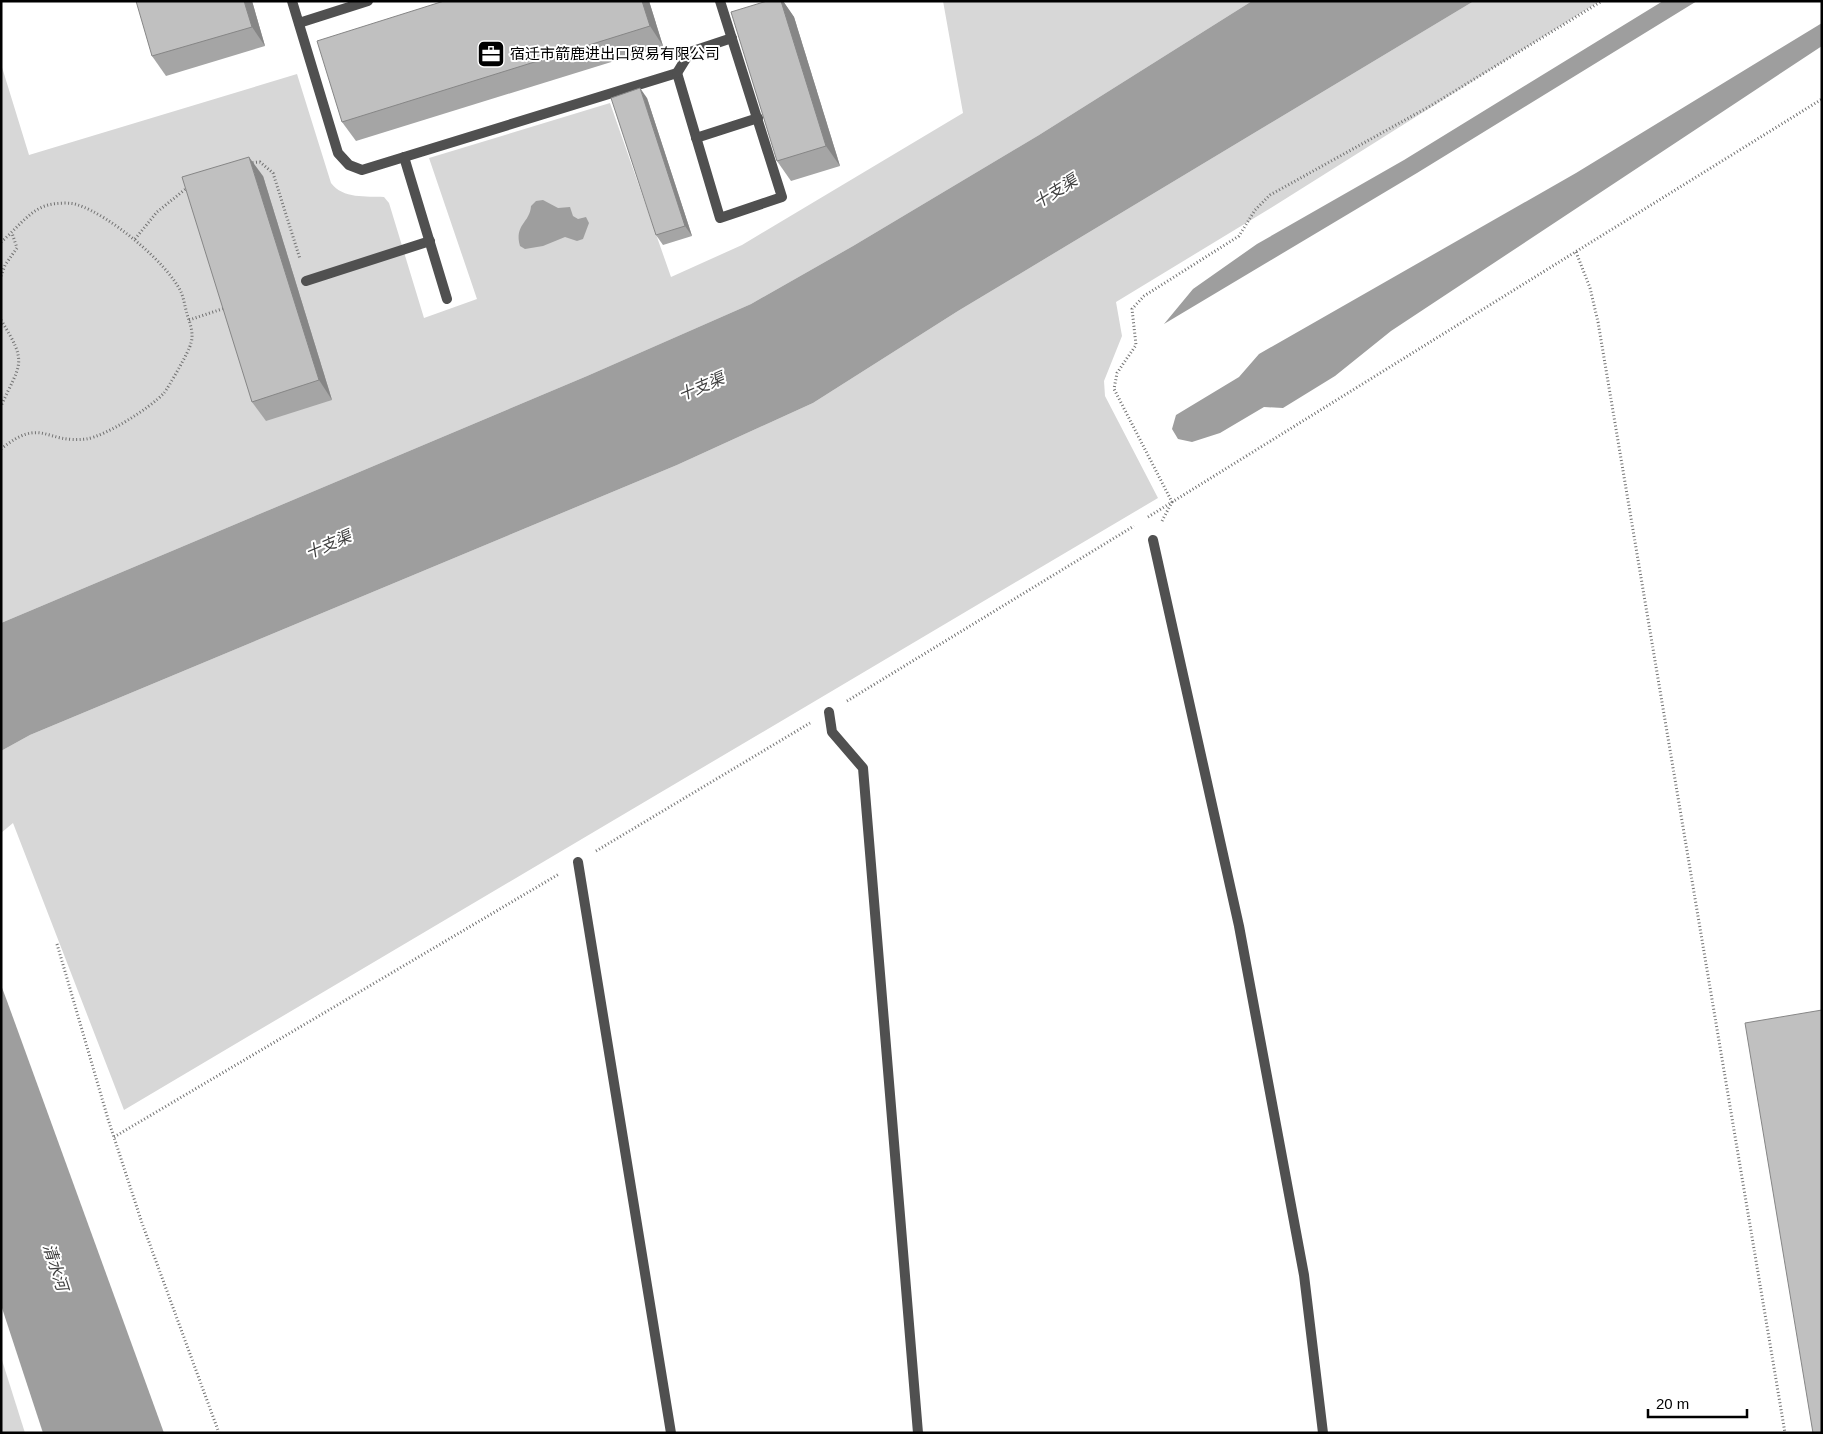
<svg xmlns="http://www.w3.org/2000/svg" width="1823" height="1434" viewBox="0 0 1823 1434" font-family="Arial,'Noto Sans SC',sans-serif">
<style>
.green{fill:#d7d7d7}
.water{fill:#9e9e9e}
.lines{fill:none;stroke-linecap:round;stroke-linejoin:round}
.path{stroke:#727272;stroke-width:3;stroke-dasharray:1 2.5;stroke-linecap:butt}
.service{stroke:#505050;stroke-width:10}
.minor{stroke:#505050;stroke-width:10}
.wall{fill:#a5a5a5}
.shaded-wall{fill:#868686}
.building{fill:#c0c0c0;stroke:#868686}
.labels{text-anchor:middle;stroke-width:4;stroke-linejoin:round;paint-order:stroke}
.poi-label{font-size:15px;fill:#000;stroke:#fff;text-anchor:start}
.water-label{font-size:16px;font-style:italic;fill:#3f3f3f;stroke:#fff}
</style>
<rect width="100%" height="100%" fill="#fff"/>
<g class="green">
<path d="M943,1H1252L1039,135L853,246L751,304L587,376L1,623V64L29,155L297,74L331,183C343,199 366,196 384,197L389,203L424,318L477,299L429,158L610,103L671,277L742,245L963,113Z"/>
<polygon points="1474,1 1600,1 1274,206 1116,302 1122,336 1104,381 1105,396 1158,498 124,1110 13,823 1,833 1,751 30,735 677,465 813,403 958,311"/>
<polygon points="1,1357 25,1433 1,1433"/>
</g>
<g class="water">
<polygon points="1252,1 1474,1 958,311 813,403 677,465 30,735 1,751 1,623 587,376 751,304 853,246 1039,135"/>
<polygon points="1663,1 1697,1 1417,173 1164,324 1193,289 1257,244 1404,160"/>
<polygon points="1822,23 1822,46 1391,331 1335,376 1283,408 1264,407 1220,433 1192,442 1178,439 1172,429 1176,415 1239,377 1259,354 1576,173"/>
<path d="M543,200L558,208L570,207L573,216L578,219L586,217L589,223L583,239L577,241L565,237L543,246L525,249L520,246C514,224 530,223 531,206L536,201Z"/>
<polygon points="1,985 7,1001 164,1433 43,1433 1,1305"/>
</g>
<g class="lines">
<g class="path">
<polyline points="249,163 260,162 273,173 300,259"/>
<polyline points="135,239 157,212 188,187"/>
<path d="M1,242C16,230 29,210 48,205C55,203 72,202 78,205C109,215 167,262 181,292C184,299 185,307 187,314C190,323 194,334 191,343C190,350 168,388 164,393C150,408 106,436 86,439C45,444 42,416 1,449"/>
<polyline points="1576,252 1590,288 1598,322 1785,1433"/>
<polyline points="1,276 5,265 17,248 12,233"/>
<path d="M1,320C28,364 21,362 1,406"/>
<polyline points="189,320 225,308"/>
<polyline points="1148,517 1822,99"/>
<polyline points="1162,521 1172,502 1114,389 1117,373 1136,345 1132,309 1144,296 1239,236 1255,210 1270,195 1432,105 1602,1"/>
<polyline points="847,701 1134,526"/>
<polyline points="596,851 810,723"/>
<polyline points="57,944 108,1119 142,1223 219,1433"/>
<polyline points="114,1137 559,874"/>
</g>
<g class="service">
<polyline points="292,1 338,153 349,165 362,170 677,73 720,218 782,197 720,1"/>
<polyline points="299,23 368,1"/>
<polyline points="677,73 690,52 732,38"/>
<polyline points="696,138 758,118"/>
<polyline points="404,157 447,299"/>
<polyline points="306,281 430,241"/>
</g>
<g class="minor">
<polyline points="1153,540 1239,926 1304,1275 1323,1433"/>
<polyline points="829,712 832,732 863,768 918,1433"/>
<polyline points="578,862 671,1433"/>
</g>
</g>
<g class="wall">
<polygon points="252,1 265,46 166,76 152,56"/>
<polygon points="444,1 649,1 663,46 356,141 342,122"/>
<polygon points="767,1 783,1 794,17 840,166 791,181 777,161"/>
<polygon points="647,98 692,236 663,245 656,235"/>
<polygon points="263,176 332,400 266,421 252,402"/>
</g>
<g class="shaded-wall">
<polygon points="244,1 252,1 265,46 252,27"/>
<polygon points="642,1 649,1 663,46 650,26"/>
<polygon points="781,1 783,1 794,17 840,166 826,146"/>
<polygon points="640,88 647,98 692,236 685,226"/>
<polygon points="249,157 263,176 332,400 319,380"/>
</g>
<g class="building">
<polygon points="136,1 244,1 252,27 152,56"/>
<polygon points="444,1 642,1 650,26 342,122 317,41"/>
<polygon points="767,1 781,1 826,146 777,161 731,12"/>
<polygon points="640,88 685,226 656,235 611,98"/>
<polygon points="249,157 319,380 252,402 182,177"/>
<polygon points="1822,1010 1822,1433 1813,1433 1745,1023"/>
</g>
<defs>
<g id="office-square" transform="scale(1.4375)"><rect x="-9" y="-9" width="18" height="18" rx="4" fill="#000" stroke="#fff"/><path d="M-6-3h4V-5.5h4V-3h4V5H-6ZM-1-4.5V-3h2v-1.5ZM-6 0V1H6V0Z" fill="#fff"/></g>
</defs>
<g fill-rule="evenodd">
<use href="#office-square" x="491" y="54"/>
</g>
<g class="labels">
<g class="poi-label">
<text x="510" y="59">宿迁市箭鹿进出口贸易有限公司</text>
</g>
<g class="water-label">
<text transform="translate(1055 191) rotate(-32)" y="6">十支渠</text>
<text transform="translate(701 386) rotate(-23)" y="6">十支渠</text>
<text transform="translate(328 544) rotate(-23)" y="6">十支渠</text>
<text transform="translate(56 1267) rotate(72)" y="6">清水河</text>
</g>
</g>
<rect width="1823" height="1434" fill="none" stroke="#000000" stroke-width="5"/>
<path d="M1648 1409v8h99v-8" fill="none" stroke="#000000" stroke-width="2.5"/>
<text x="1656" y="1409" font-size="15" fill="#000000" stroke="#ffffff" stroke-width="4" paint-order="stroke">20 m</text>
</svg>
